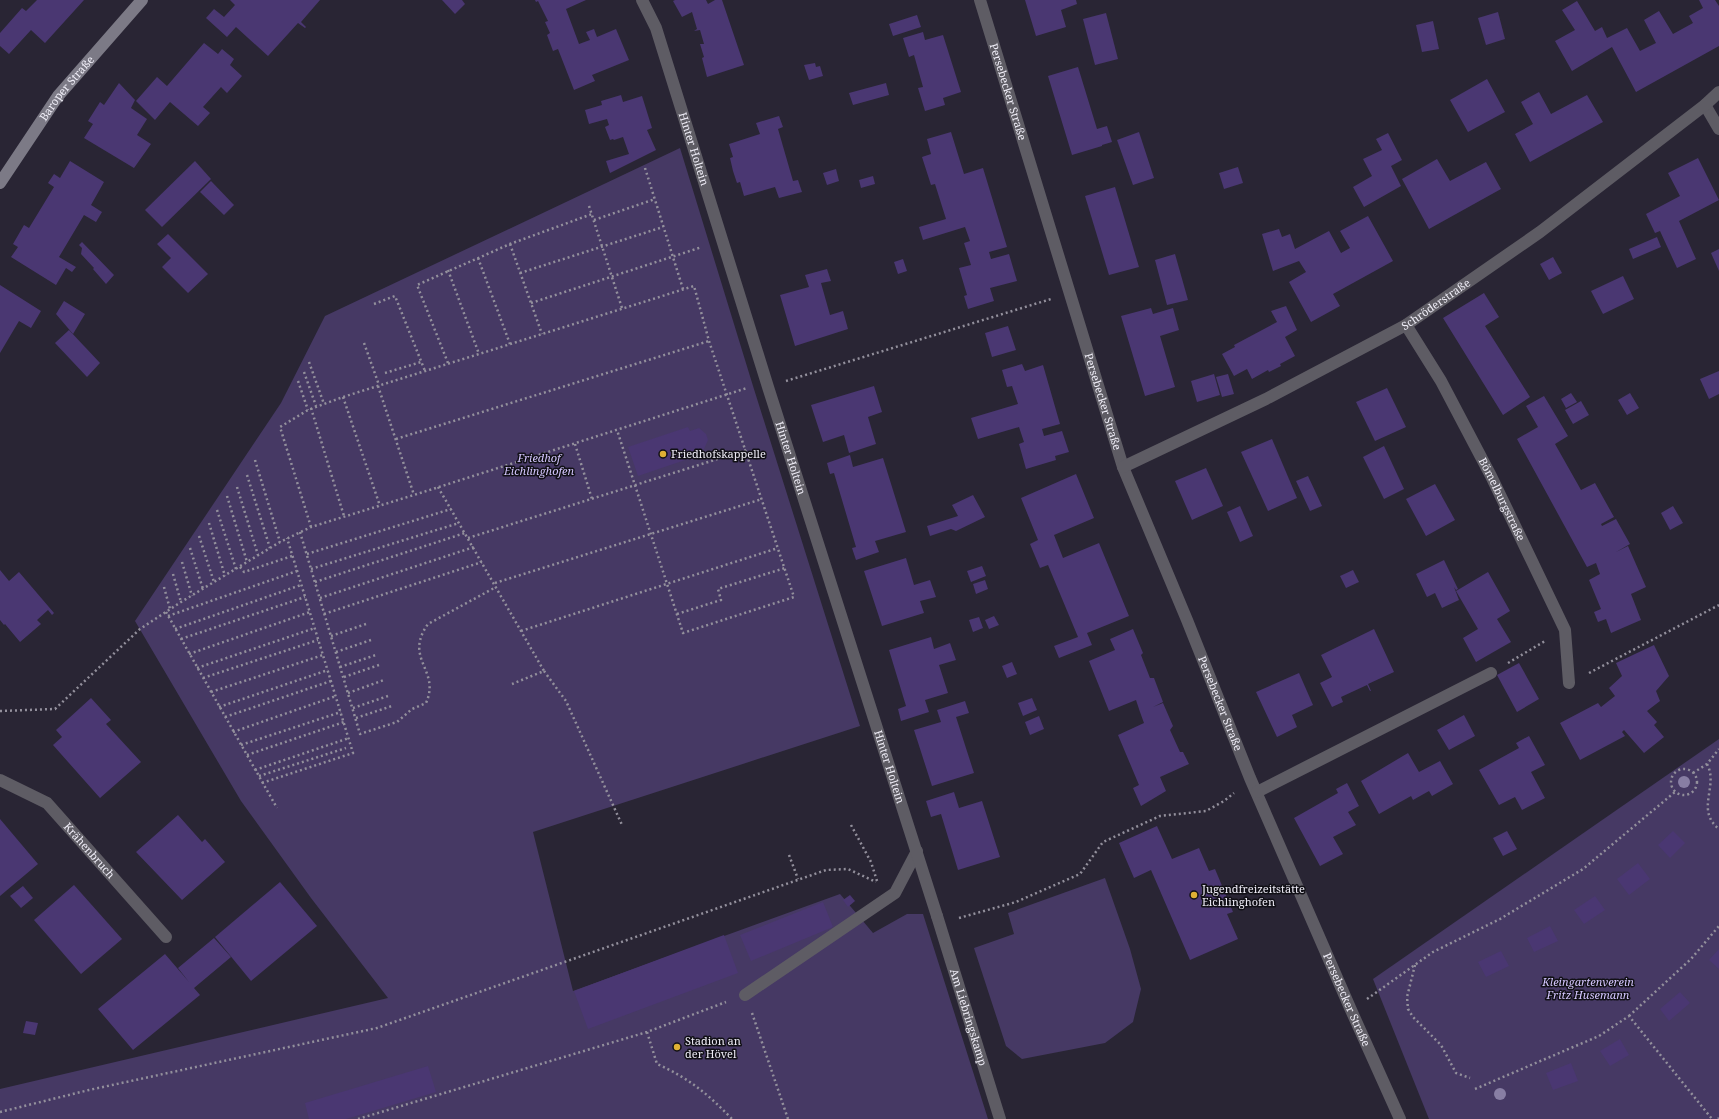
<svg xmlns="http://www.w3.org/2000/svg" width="1719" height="1119" viewBox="0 0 1719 1119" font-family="'Noto Serif',serif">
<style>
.green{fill:#463964}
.building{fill:#4a3772}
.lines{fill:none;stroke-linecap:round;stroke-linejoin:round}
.path{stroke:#93909c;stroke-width:2.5;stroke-dasharray:2 3;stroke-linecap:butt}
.lane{stroke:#5e5c64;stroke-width:12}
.street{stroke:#5e5c64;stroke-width:12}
.secondary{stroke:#7c7a86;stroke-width:12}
.tree{fill:#887ea4}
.poi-dot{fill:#dfb034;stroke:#111016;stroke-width:1.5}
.labels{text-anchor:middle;stroke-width:3;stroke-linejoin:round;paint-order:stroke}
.street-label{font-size:11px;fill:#efedf7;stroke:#111016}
.poi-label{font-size:11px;fill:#efedf7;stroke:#111016;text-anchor:start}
.park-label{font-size:11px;font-style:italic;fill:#d5c7ff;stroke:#111016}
</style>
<rect width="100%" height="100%" fill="#292534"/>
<g class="green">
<polygon points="680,148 753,386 860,726 533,832 573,991 840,894 873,933 907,914 923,914 988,1119 0,1119 0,1089 388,998 311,898 241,801 135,621 281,403 325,316"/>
<polygon points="1719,739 1719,1119 1429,1119 1373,979"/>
<polygon points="1105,878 1130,949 1141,989 1133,1022 1105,1043 1022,1059 1006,1046 974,948 1014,934 1008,913"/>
</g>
<g class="building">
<polygon points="37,0 84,0 45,43 31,30 9,54 0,46 0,33 22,8 26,11"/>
<polygon points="230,0 320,0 301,22 306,27 305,28 298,23 268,56 236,27 227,37 206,18 214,9 224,17 235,5"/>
<polygon points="442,0 462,0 465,4 455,14"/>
<polygon points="535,0 586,0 566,9 579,44 590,40 586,32 594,29 597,37 616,29 629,60 592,75 595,81 574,90 558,49 553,51 547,35 550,33 545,22 548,21 538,1 536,2"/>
<polygon points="675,0 706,0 708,4 715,0 722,0 744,65 707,77 702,58 704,57 700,44 704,44 700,30 694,31 697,29 692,12 682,17 673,1"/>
<polygon points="1025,0 1076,0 1077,4 1061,10 1066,27 1036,36"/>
<polygon points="1699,0 1715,0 1719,6 1719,46 1636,92 1612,47 1572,71 1555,41 1575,30 1562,10 1577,1 1595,31 1602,27 1607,38 1627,28 1640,51 1656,43 1644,20 1659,11 1673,34 1693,23 1689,16 1703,8"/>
<polygon points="1498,12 1505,39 1486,45 1478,18"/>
<polygon points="1106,13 1118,59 1095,65 1083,19"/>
<polygon points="917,15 921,27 893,36 889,24"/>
<polygon points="1433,21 1439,49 1422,52 1416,25"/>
<polygon points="923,32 925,40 943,35 961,92 943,98 945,105 925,111 918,88 923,87 914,55 909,57 903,38"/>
<polygon points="204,43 218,54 222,49 234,59 230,65 242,76 227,93 221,87 203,107 210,113 198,126 170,102 155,120 136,101 157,77 167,86"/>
<polygon points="815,63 816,67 820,66 823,76 809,80 804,65"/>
<polygon points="1078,67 1097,129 1107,126 1112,142 1102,145 1102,146 1072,155 1048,76"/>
<polygon points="1487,79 1505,112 1468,132 1450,100"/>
<polygon points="119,83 135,100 131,108 147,119 137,135 151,144 134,168 84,138 93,124 88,121 100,102 104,105"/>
<polygon points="886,83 889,95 853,105 849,93"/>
<polygon points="1539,92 1551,114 1587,95 1603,122 1530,162 1515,134 1533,124 1521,102"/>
<polygon points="621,95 623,102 642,96 652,128 647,130 656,150 610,173 606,161 629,154 623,137 614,140 613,139 610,140 605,127 609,125 607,119 589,124 585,110 602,105 601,101"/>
<polygon points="779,116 783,127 778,129 793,181 798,180 802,192 779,198 775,187 744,196 740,182 737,183 733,171 730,158 733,157 729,144 760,134 756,123"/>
<polygon points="951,132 964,174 983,168 1007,247 989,252 991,259 1009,254 1017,281 990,288 994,301 968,309 964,296 967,295 959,268 971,265 964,243 970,241 965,227 923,240 919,227 946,219 935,184 931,185 922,157 931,154 927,139"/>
<polygon points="1139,132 1154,178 1133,185 1117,140"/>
<polygon points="1388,133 1402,160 1391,166 1401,186 1364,207 1353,187 1372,176 1363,159 1382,150 1376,139"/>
<polygon points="1698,158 1719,200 1679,221 1696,259 1677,268 1660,231 1655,233 1646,214 1680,196 1668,173"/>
<polygon points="1437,159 1450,181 1486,162 1501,189 1429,229 1402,179"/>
<polygon points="70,161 104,182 91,205 102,212 96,222 84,215 59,257 76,267 72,272 66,268 56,285 11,257 18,247 13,244 24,225 29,228 54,187 48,183 54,174 60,178"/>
<polygon points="195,161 211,179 162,227 145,210"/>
<polygon points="1238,167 1243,183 1224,189 1219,173"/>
<polygon points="836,169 839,181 827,185 823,173"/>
<polygon points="873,176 875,184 861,188 859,180"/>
<polygon points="211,181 234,205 224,215 200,192"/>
<polygon points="1115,187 1139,267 1109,275 1085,196"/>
<polygon points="1368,216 1393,261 1333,294 1340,306 1311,322 1289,282 1306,272 1299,261 1273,271 1262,234 1279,229 1282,237 1290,234 1295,249 1329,231 1341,253 1350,248 1340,231"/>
<polygon points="168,234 208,274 188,293 162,267 171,258 157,244"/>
<polygon points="1657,237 1661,247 1633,259 1629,249"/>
<polygon points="82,242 114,275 106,284 93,269 94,268 81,254 82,248 79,245"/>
<polygon points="1719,249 1719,271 1711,253"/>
<polygon points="1175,254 1188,300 1167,305 1155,260"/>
<polygon points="1553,257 1562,273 1549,280 1540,264"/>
<polygon points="903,259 907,271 898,274 894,262"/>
<polygon points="827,269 831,281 821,283 830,315 843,311 848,329 795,346 780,295 809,287 805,275"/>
<polygon points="1623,276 1634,299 1603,314 1591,291"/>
<polygon points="0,285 41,311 31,328 19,321 0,353"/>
<polygon points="1484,293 1499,317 1485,326 1530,397 1503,415 1443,318"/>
<polygon points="64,301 85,314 73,334 56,314"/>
<polygon points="1286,306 1297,330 1285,337 1295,356 1280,364 1281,366 1269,372 1268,370 1252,379 1247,369 1234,376 1222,354 1235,347 1234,345 1277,322 1271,311"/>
<polygon points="1151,308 1153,314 1173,308 1179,330 1160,336 1175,387 1145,396 1121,316"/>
<polygon points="1008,326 1016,350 992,357 985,333"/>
<polygon points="69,330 100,363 87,377 55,343"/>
<polygon points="1022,364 1025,371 1043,365 1060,424 1042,429 1044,436 1062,431 1069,452 1055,456 1056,460 1026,469 1019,444 1024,442 1019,427 978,439 971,418 1018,404 1012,386 1007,387 1002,370"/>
<polygon points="1719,371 1719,394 1709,399 1700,379"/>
<polygon points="1214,374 1220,395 1197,402 1191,381"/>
<polygon points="1228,374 1234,394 1222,397 1216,377"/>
<polygon points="874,386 882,412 868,417 876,444 849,453 844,435 823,442 811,405"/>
<polygon points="1387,388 1406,427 1375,441 1356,402"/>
<polygon points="1571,393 1577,402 1566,408 1561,399"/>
<polygon points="1630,393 1639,408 1627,415 1618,400"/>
<polygon points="1544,396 1568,436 1555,444 1581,490 1595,483 1614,517 1601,524 1602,526 1616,519 1630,544 1616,552 1628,546 1646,587 1631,594 1641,620 1611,633 1606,619 1598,622 1594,612 1601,609 1589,580 1600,574 1596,563 1587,567 1517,439 1538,427 1526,406"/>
<polygon points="1581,401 1589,415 1573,424 1565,410"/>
<polygon points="688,427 690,431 699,428 706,434 708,440 704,449 696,451 697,456 638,476 628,447"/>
<polygon points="1272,439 1297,498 1268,511 1241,452"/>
<polygon points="1384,446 1404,489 1384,499 1363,457"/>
<polygon points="850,455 853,467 883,458 906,532 875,541 879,552 856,560 852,548 856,547 834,473 830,474 827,463"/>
<polygon points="1206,468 1223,506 1192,520 1175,481"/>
<polygon points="1076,474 1094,518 1054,535 1063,558 1099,543 1129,616 1087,633 1092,645 1059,658 1054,646 1078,637 1048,565 1040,568 1030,544 1038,540 1021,498"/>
<polygon points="1308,476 1322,506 1310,511 1296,481"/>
<polygon points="1435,484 1455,520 1426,536 1406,499"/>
<polygon points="973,495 985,517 956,531 951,529 930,536 927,526 958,516 952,505"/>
<polygon points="1240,506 1253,536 1240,542 1227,512"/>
<polygon points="1673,506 1683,523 1670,530 1661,513"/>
<polygon points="906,558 914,585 930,580 936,597 920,601 924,613 882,626 864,571"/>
<polygon points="1444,560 1458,589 1456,590 1454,587 1459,600 1442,608 1435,593 1427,597 1416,574"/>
<polygon points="982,566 986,576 971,582 967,571"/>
<polygon points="0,570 9,581 19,572 54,613 52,615 48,610 37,620 41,624 20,642 5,624 4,625 0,620"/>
<polygon points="1353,570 1359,582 1346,588 1340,576"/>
<polygon points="1488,572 1510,611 1497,619 1511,642 1476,662 1463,638 1478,629 1456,591"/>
<polygon points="985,580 988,589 976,594 973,584"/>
<polygon points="994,616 999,625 989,629 985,620"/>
<polygon points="979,617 983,628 973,632 969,620"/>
<polygon points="1133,629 1143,653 1141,655 1150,678 1154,678 1163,702 1153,707 1163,703 1173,726 1170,730 1180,752 1183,752 1189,764 1160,777 1166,791 1141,806 1133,788 1139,785 1118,735 1144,723 1140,712 1136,700 1109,711 1089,661 1115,650 1110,639"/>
<polygon points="1374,629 1394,672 1368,684 1371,691 1370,691 1367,685 1341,697 1343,702 1332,707 1320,683 1332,677 1321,655"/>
<polygon points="931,637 934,649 950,643 956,660 939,665 948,693 925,700 929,712 901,721 898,709 906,706 889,650"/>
<polygon points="1654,645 1669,676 1656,691 1660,701 1647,711 1657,722 1654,725 1664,737 1644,753 1624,730 1622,732 1625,736 1580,760 1560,723 1598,703 1601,707 1615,696 1609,688 1622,676 1616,663"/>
<polygon points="1012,662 1017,674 1007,678 1002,666"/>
<polygon points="1519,663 1539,699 1517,712 1497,675"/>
<polygon points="1299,673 1313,705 1292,715 1297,727 1277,737 1256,692"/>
<polygon points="91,698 111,720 106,724 141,762 100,798 53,745 62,737 56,730"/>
<polygon points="1032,698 1037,710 1023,716 1018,703"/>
<polygon points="965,701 969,713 956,717 974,773 932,786 914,730 941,722 937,710"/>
<polygon points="1464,715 1475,736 1449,750 1437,730"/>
<polygon points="1039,716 1044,729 1030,735 1025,722"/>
<polygon points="1529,736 1545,765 1531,772 1545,798 1522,810 1515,797 1499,805 1479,770 1519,748 1516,743"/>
<polygon points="1408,753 1419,772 1440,761 1453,784 1432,796 1429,791 1413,800 1411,796 1379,814 1361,781"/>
<polygon points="1347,783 1359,806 1348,812 1356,825 1333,837 1343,854 1320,866 1294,818 1338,793 1336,789"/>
<polygon points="954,792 959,808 982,801 1000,857 958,870 941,814 931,817 926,801"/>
<polygon points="178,815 202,842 205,839 225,862 182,900 136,852"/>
<polygon points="0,819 38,864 0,896"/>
<polygon points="1157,826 1172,859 1199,848 1209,871 1215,869 1233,912 1227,914 1238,939 1190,960 1151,870 1134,878 1119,843"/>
<polygon points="1507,831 1517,849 1503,856 1493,838"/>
<polygon points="1673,831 1685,843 1670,858 1658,845"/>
<polygon points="1638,863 1650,879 1629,895 1617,879"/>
<polygon points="280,882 317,926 251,981 215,937"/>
<polygon points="74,885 122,939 81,974 34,920"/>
<polygon points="23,886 33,898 21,908 10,896"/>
<polygon points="850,895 855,901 848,907 843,900"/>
<polygon points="1595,896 1605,910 1584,924 1574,910"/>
<polygon points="823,902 833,927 751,961 740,935"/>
<polygon points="1550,926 1558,941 1534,952 1527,938"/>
<polygon points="724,935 738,973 588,1029 574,991"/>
<polygon points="214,938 231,957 194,988 200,995 133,1050 98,1009 165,954 189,982 178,968"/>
<polygon points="1719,949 1719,969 1709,960"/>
<polygon points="1501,951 1509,966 1486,977 1478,962"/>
<polygon points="1680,992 1690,1003 1669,1021 1660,1009"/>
<polygon points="26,1021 38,1023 35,1035 23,1033"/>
<polygon points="1620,1039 1629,1055 1610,1066 1600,1051"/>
<polygon points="1571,1063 1578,1081 1553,1090 1546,1073"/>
<polygon points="428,1066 436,1092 346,1119 309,1119 305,1103"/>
</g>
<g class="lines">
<g class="path">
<polyline points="645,168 683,289"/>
<polyline points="589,206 622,308"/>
<polyline points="594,220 655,199"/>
<polyline points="510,244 542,334"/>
<polyline points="478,258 510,344"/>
<polyline points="448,270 479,354"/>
<polyline points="520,273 663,227"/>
<polyline points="531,303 702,247"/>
<polyline points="374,304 395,296 425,371"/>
<polyline points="364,343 379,385"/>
<polyline points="309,362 324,404"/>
<polyline points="448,363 417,285 510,244 592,214"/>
<polyline points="304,372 316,406"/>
<polyline points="385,373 421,362"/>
<polyline points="298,381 308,410"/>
<polyline points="786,381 1051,299"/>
<polyline points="378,386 414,495"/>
<polyline points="343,397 380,506"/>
<polyline points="311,408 344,516"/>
<polyline points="396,439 709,341"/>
<polyline points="575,444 592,499"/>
<polyline points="255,460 280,542"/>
<polyline points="247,475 270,548"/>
<polyline points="237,487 258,555"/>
<polyline points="438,487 544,671 512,684"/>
<polyline points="227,496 247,562"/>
<polyline points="217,510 236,569"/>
<polyline points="209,523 225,576"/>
<polyline points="311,527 280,427 308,410 343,397 694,286 709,341 794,597 683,633 617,430"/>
<path d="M300,532L360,734L397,722L412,709L426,703C441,670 403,659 428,624L496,587"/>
<polyline points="199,536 214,582"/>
<polyline points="468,538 746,450"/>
<polyline points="190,548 203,589"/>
<polyline points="307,554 451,509"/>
<polyline points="182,562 192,596"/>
<polyline points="240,567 244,572 292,556"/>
<polyline points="311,569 459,523"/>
<polyline points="173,574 181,602"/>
<polyline points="315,582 465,533"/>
<polyline points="495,583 762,499"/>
<polyline points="164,587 170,609"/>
<polyline points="320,598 474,547"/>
<polyline points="166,612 277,808"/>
<polyline points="324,614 482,562"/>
<polyline points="677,614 721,600 718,589 785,568"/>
<polyline points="168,616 297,571"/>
<polyline points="175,629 301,585"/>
<polyline points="521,631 778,548"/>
<polyline points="331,636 366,624"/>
<polyline points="181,639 305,597"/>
<polyline points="336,652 371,640"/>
<polyline points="189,654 310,612"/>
<polyline points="1508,663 1545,641"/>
<polyline points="340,667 376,655"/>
<polyline points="197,668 315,628"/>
<polyline points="544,671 566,701 622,825"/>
<polyline points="1589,673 1719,605"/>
<polyline points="344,677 379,665"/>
<polyline points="203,678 318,640"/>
<polyline points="211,692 323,655"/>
<polyline points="348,693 384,680"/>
<polyline points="219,707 328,670"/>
<polyline points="353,708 388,696"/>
<polyline points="0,711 55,709 140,629 181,602 280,542 311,527 414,495 747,388"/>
<polyline points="225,717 331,681"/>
<polyline points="356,718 392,706"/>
<polyline points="233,732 336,696"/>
<polyline points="241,745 341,712"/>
<polyline points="247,755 344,722"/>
<path d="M1707,764C1719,786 1695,810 1719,829"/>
<circle cx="1684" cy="782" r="13"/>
<polyline points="255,770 349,738"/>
<polyline points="1693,773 1707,764 1719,749"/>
<polyline points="259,776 346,748"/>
<polyline points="262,783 353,753 287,538"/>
<polyline points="851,825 871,862 877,881"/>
<polyline points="789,855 798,879"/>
<polyline points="959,918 1016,902 1080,874 1103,842 1160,816 1206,811 1224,801 1234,793"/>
<polyline points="1415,965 1407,997 1408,1009 1413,1017 1441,1045 1456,1073 1470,1078"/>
<polyline points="1367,999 1433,952 1500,919 1583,869 1675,792"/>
<polyline points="752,1013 788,1119"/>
<polyline points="1629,1016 1691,959 1719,926"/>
<path d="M647,1032L657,1064C689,1078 709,1095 732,1119"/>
<polyline points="1475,1089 1599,1036 1629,1016 1712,1119"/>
<polyline points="0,1112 89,1090 377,1028 826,870 848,869 876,882"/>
<polyline points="358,1119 647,1032 726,1002"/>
<polyline points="1718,1119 1719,1118"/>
</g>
<g class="lane">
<path id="s1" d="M937,916L1000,1119"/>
<polyline points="745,995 895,893 917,851"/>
</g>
<g class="street">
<path id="s2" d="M642,0L656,28L768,387L937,916"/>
<path id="s3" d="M980,0L1123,467L1187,620L1250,778L1351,1010L1400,1119"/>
<polyline points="1705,105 1719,129"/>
<path id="s4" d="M1406,325L1441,381L1491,476L1565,630L1569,683"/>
<path id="s5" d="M1123,467L1266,399L1406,325L1540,232L1705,105L1719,92"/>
<path id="s6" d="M0,780L47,803L166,937"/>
<polyline points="1257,792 1491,673"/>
</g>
<path class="secondary" id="s7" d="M0,183L58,96L142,0"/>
</g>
<g class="tree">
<circle cx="1684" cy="782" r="6"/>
<circle cx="1500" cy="1094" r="6"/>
</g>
<g class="poi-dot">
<circle cx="663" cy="454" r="4"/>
<circle cx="1194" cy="895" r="4"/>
<circle cx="677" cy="1047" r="4"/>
</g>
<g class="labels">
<g class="street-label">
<text dy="4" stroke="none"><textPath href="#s7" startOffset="116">Baroper Straße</textPath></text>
<text dy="4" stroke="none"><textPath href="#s3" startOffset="96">Persebecker Straße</textPath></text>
<text dy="4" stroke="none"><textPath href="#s2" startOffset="158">Hinter Holtein</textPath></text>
<text dy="4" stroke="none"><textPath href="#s5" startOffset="353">Schröderstraße</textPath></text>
<text dy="4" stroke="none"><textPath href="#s3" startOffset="420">Persebecker Straße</textPath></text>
<text dy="4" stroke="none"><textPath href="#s2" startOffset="482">Hinter Holtein</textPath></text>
<text dy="4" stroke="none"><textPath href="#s4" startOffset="199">Bömelburgstraße</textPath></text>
<text dy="4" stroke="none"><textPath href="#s3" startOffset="744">Persebecker Straße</textPath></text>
<text dy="4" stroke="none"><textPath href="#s2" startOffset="806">Hinter Holtein</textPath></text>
<text dy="4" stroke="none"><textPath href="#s6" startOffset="116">Krähenbruch</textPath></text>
<text dy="4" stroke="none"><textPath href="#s3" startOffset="1066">Persebecker Straße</textPath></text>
<text dy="4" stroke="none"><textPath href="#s1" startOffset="106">Am Liebringskamp</textPath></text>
</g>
<g class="poi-label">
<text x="671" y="458">Friedhofskappelle</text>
<text x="1202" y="893">Jugendfreizeitstätte<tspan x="1202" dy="13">Eichlinghofen</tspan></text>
<text x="685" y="1045">Stadion an<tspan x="685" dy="13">der Hövel</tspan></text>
</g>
<g class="park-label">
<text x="539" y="462">Friedhof<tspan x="539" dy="13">Eichlinghofen</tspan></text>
<text x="1588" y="986">Kleingartenverein<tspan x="1588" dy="13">Fritz Husemann</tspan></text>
</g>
</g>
</svg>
